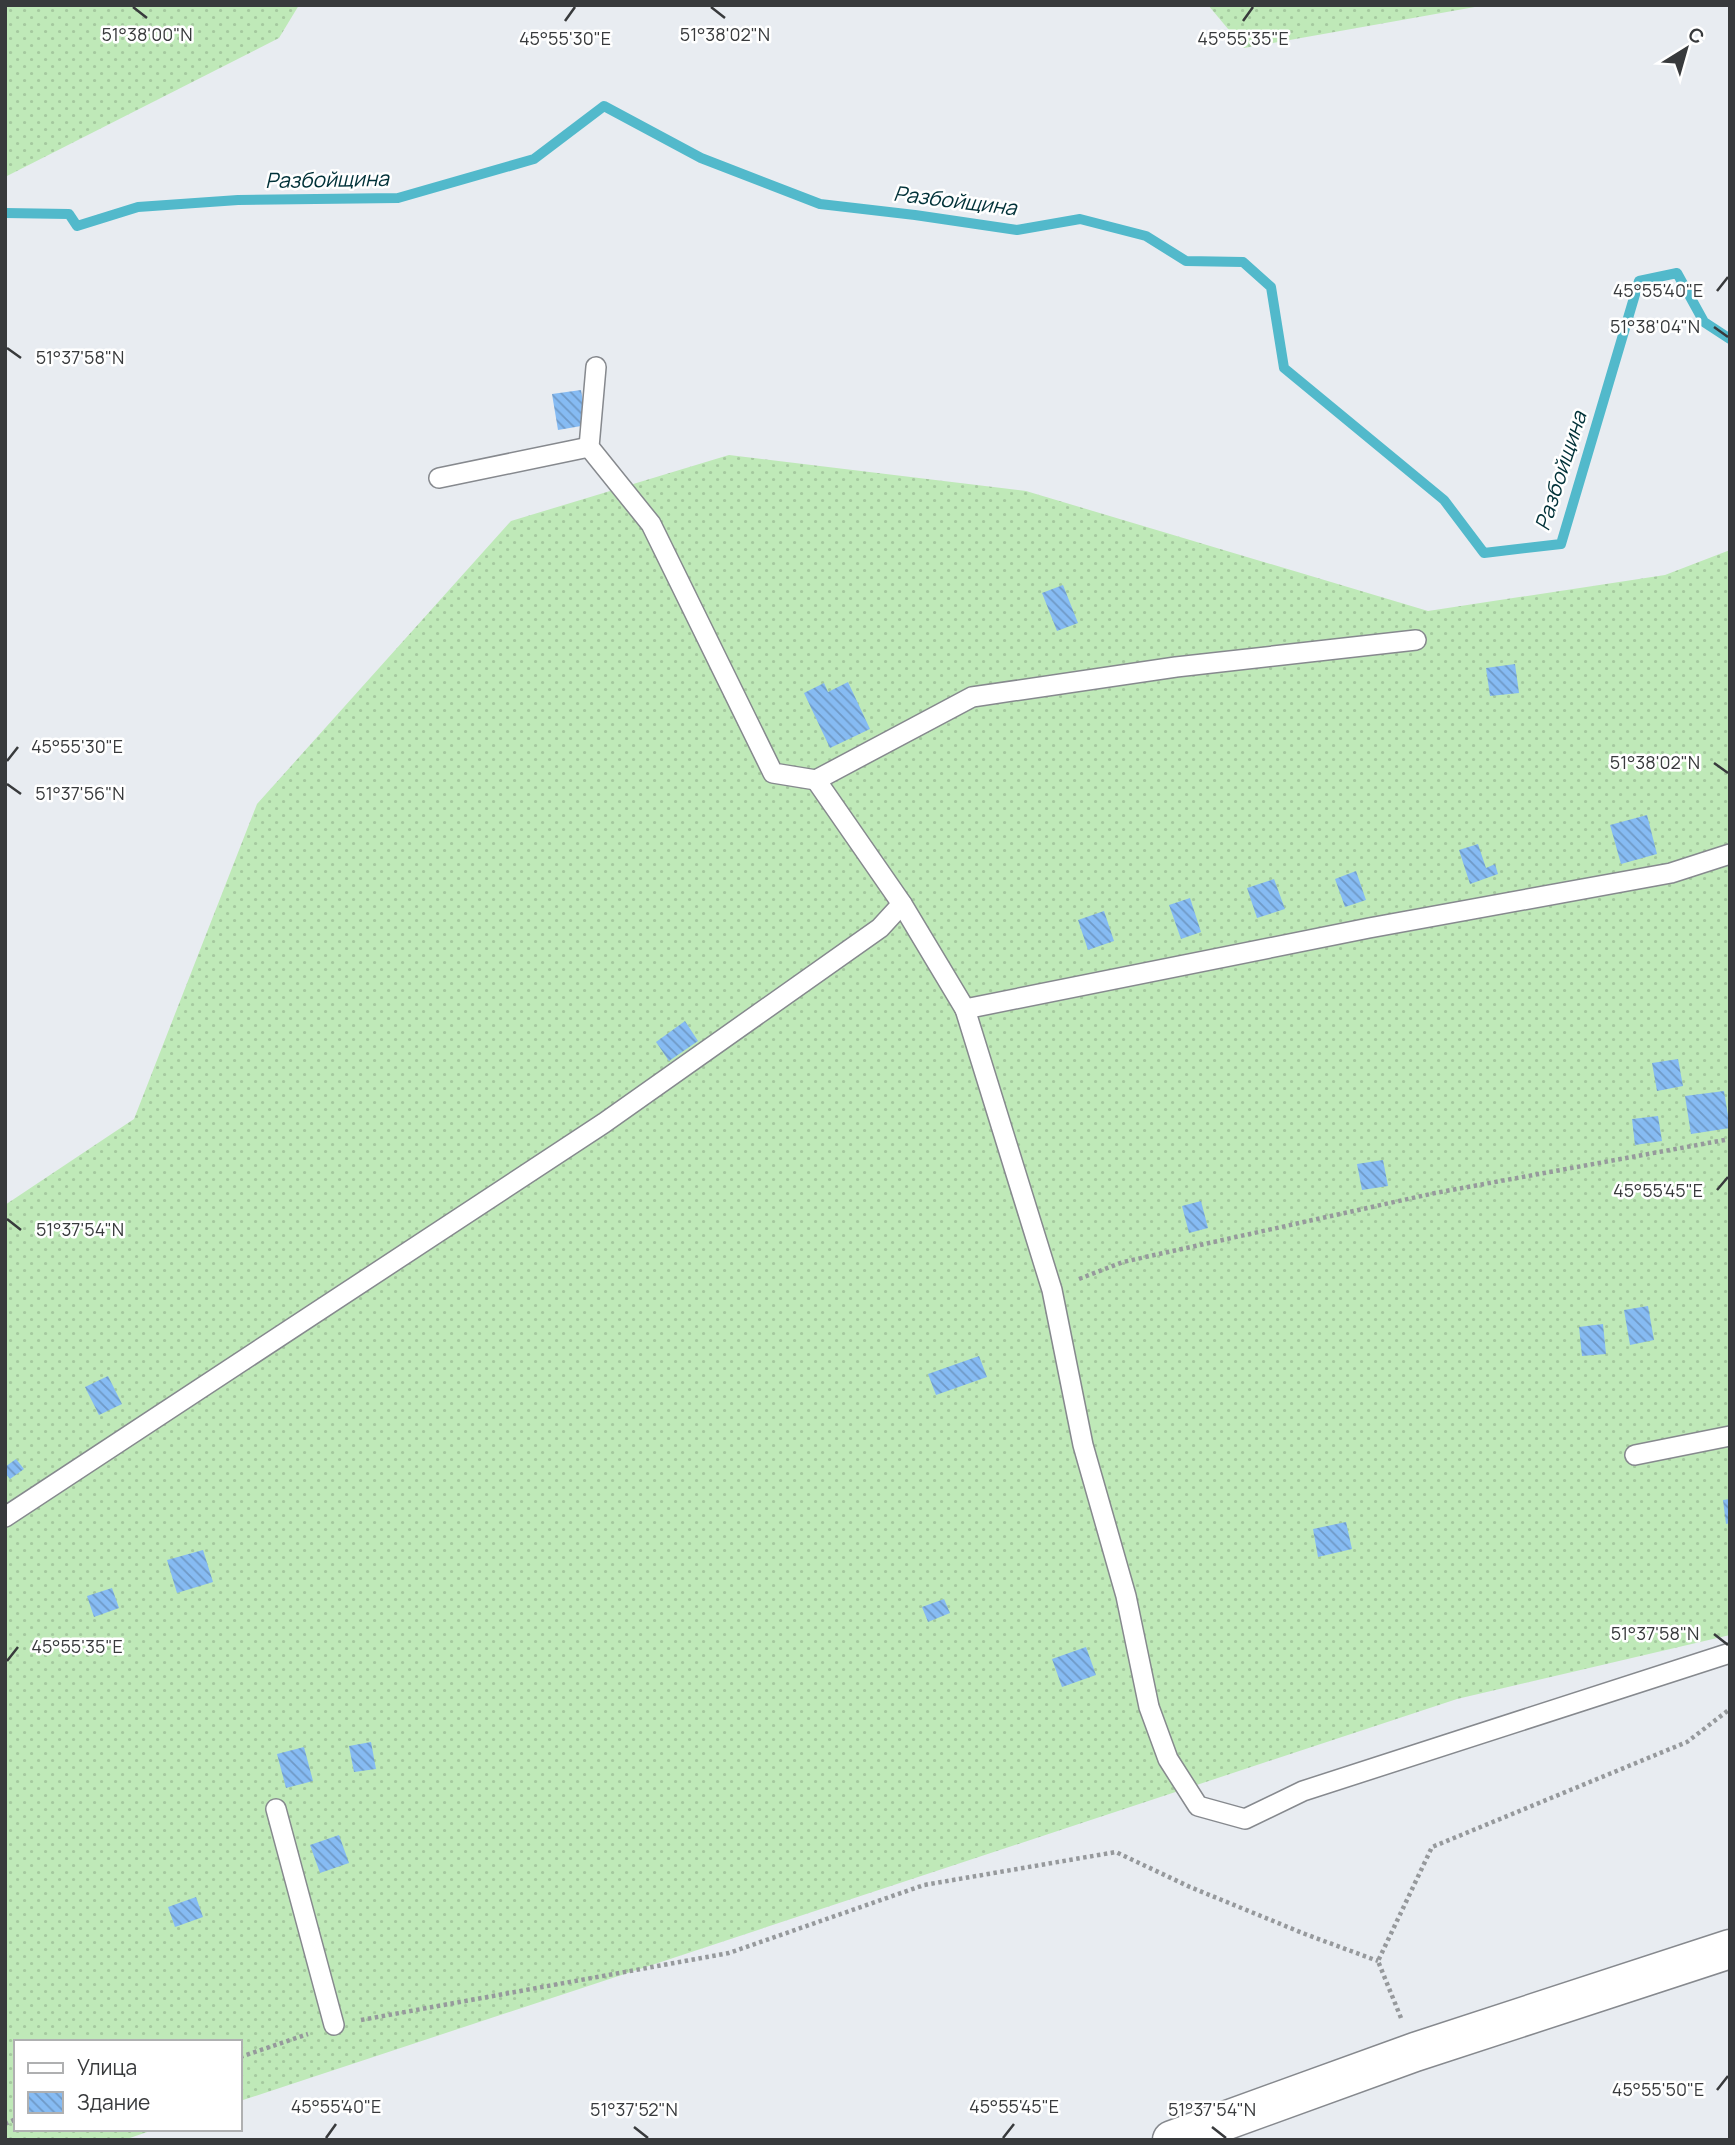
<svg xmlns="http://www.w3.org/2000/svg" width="1735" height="2145" viewBox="0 0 1735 2145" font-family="Manrope,sans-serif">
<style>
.garden{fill:url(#garden-dots)}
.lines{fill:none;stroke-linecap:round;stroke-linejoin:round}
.stream{stroke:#52b9cb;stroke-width:10}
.building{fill:url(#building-back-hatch)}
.lane-casing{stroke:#86898e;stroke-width:22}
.street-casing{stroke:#86898e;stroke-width:41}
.path{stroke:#96999c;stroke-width:4.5;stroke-dasharray:3.5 3.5;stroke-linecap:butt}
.lane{stroke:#fff;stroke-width:19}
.street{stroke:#fff;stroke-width:38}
.ticks{fill:none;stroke:#383a3c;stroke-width:2.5}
.labels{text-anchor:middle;stroke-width:5;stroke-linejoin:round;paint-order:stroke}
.water-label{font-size:21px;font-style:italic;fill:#003138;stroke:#fff}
.ticks-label{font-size:18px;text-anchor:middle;fill:#383a3c;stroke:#fff;stroke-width:5;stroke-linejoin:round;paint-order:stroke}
</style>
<defs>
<pattern id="garden-dots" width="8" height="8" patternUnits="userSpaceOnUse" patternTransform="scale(1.75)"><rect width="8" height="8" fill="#bfe9b8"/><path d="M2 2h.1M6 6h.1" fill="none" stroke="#a5c99f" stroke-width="1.8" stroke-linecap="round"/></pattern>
<pattern id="building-back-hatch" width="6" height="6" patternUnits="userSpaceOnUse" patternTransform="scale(1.75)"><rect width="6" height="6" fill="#86bbf3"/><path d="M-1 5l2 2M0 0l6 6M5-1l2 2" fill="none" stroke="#6f99c6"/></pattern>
</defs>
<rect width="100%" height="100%" fill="#e8ecf1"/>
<g class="garden">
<polygon points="5,5 299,5 279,38 5,177"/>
<polygon points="1208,5 1486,5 1244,48"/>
<polygon points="729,455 1026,491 1428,611 1665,575 1730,550 1730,1635 1457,1699 240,2101 240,2042 16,2042 16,2129 156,2129 124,2140 5,2140 5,1205 134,1119 257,804 511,521"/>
</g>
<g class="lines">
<polyline class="stream" points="5,213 69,214 77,226 138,207 238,200 398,198 534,159 604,106 701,158 820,204 915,215 1017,230 1080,219 1146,236 1186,261 1243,262 1271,287 1284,368 1444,500 1484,553 1561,544 1639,281 1677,273 1704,322 1730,339"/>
</g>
<g class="building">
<polygon points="581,390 587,425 558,430 552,394"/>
<polygon points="1063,585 1078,623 1057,631 1042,593"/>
<polygon points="1515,664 1519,693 1490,696 1486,668"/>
<polygon points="848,682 870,729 830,748 804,693 824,683 828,692"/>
<polygon points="1647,815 1657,854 1621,864 1610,825"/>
<polygon points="1478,844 1486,868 1495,864 1498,874 1470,884 1459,850"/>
<polygon points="1356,871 1366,900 1345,907 1335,879"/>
<polygon points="1274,879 1285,909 1257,918 1247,888"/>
<polygon points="1190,898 1201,932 1181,939 1169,905"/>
<polygon points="1104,911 1114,941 1088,950 1078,920"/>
<polygon points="685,1021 698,1041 669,1061 656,1042"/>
<polygon points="1678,1059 1683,1086 1657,1091 1652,1063"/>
<polygon points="1724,1091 1730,1128 1691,1134 1685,1096"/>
<polygon points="1658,1116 1662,1141 1635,1145 1632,1119"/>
<polygon points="1383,1160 1388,1186 1362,1190 1357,1164"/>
<polygon points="1201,1201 1208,1228 1189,1233 1182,1206"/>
<polygon points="1648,1306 1654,1340 1630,1345 1624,1310"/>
<polygon points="1603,1324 1606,1354 1582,1356 1579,1327"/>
<polygon points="979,1356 987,1377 936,1395 928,1374"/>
<polygon points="108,1376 122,1404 99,1415 85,1387"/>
<polygon points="16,1459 24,1469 10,1479 5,1473 5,1467"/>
<polygon points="1730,1499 1730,1523 1726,1524 1723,1500"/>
<polygon points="1346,1522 1352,1549 1318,1557 1313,1529"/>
<polygon points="203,1550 213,1582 177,1593 167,1560"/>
<polygon points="112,1588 119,1608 94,1617 87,1596"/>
<polygon points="944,1599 950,1613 928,1622 922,1607"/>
<polygon points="1086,1647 1096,1675 1062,1687 1052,1659"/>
<polygon points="371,1742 376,1769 354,1772 349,1746"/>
<polygon points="304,1747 313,1781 286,1788 277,1754"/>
<polygon points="339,1835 349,1863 320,1873 310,1845"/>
<polygon points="196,1897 203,1917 175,1927 168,1907"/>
</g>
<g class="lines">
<g class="lane-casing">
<g id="lane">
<polyline points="596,367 589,447 651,524 773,773 816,780"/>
<polyline points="439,478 589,447"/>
<polyline points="1416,640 1176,667 972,697 816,780 902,904 965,1009 1369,928 1671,873 1730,854"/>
<polyline points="965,1009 1052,1290 1083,1445 1126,1596 1149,1707 1168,1759 1198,1806 1245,1819 1303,1791 1730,1653"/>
<polyline points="1635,1455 1730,1436"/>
<polyline points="5,1517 604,1123 880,928 902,904"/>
<polyline points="276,1809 334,2025"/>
</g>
</g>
<g class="street-casing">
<polyline id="street" points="1172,2140 1415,2052 1730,1949"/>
</g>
<g class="path">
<polyline points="1079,1279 1123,1262 1435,1193 1730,1139"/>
<polyline points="1401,2018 1378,1961 1432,1847 1687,1742 1730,1709"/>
<polyline points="361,2020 729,1953 924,1885 1116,1852 1190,1887 1305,1934 1378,1961"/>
<polyline points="240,2057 308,2034"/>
<polyline points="5,2124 16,2119"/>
</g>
<use href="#lane" class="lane"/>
<use href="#street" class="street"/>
</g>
<path class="ticks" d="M133,7L147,18M711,7L725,18M565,21L575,7M1243,21L1253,7M1717,291L1728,277M1714,327L1728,337M7,348L21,358M7,761L18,747M1714,763L1728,773M7,784L21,794M1717,1190L1728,1177M7,1219L21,1230M1714,1634L1728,1645M7,1661L18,1647M1717,2090L1728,2076M634,2127L648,2138M1212,2127L1226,2138M326,2138L336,2124M1003,2138L1014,2124"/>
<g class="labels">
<g class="water-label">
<text transform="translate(327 180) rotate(-1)" y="7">Разбойщина</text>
<text transform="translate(955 201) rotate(7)" y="7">Разбойщина</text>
<text transform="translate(1561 471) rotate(-72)" y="7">Разбойщина</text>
</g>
</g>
<g class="ticks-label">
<text x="147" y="41">51°38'00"N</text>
<text x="725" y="41">51°38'02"N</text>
<text x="565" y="45">45°55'30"E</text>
<text x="1243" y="45">45°55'35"E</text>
<text x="1658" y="297">45°55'40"E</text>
<text x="1655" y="333">51°38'04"N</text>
<text x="80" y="364">51°37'58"N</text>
<text x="77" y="753">45°55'30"E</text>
<text x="1655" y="769">51°38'02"N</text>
<text x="80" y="800">51°37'56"N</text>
<text x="1658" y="1197">45°55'45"E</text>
<text x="80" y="1236">51°37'54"N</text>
<text x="1655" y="1640">51°37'58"N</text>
<text x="77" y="1653">45°55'35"E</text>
<text x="1658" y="2096">45°55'50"E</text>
<text x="336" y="2113">45°55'40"E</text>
<text x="1014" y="2113">45°55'45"E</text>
<text x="634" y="2116">51°37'52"N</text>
<text x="1212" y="2116">51°37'54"N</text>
</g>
<rect width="1735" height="2145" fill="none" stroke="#383a3c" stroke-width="14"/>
<rect x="14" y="2040" width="228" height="91" fill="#ffffff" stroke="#afb0b1" stroke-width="2"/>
<rect x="28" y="2063" width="35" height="10" fill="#ffffff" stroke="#afb0b1" stroke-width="2"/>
<text x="77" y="2075" font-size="21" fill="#383a3c">Улица</text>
<rect x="28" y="2092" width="35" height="21" fill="url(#building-back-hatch)" stroke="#afb0b1" stroke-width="2"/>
<text x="77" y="2110" font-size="21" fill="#383a3c">Здание</text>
<g transform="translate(1686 49) rotate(37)" stroke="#ffffff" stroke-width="5" paint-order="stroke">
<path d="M0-5L12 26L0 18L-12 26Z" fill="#383a3c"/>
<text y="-10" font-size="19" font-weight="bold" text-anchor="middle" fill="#383a3c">С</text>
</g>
</svg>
